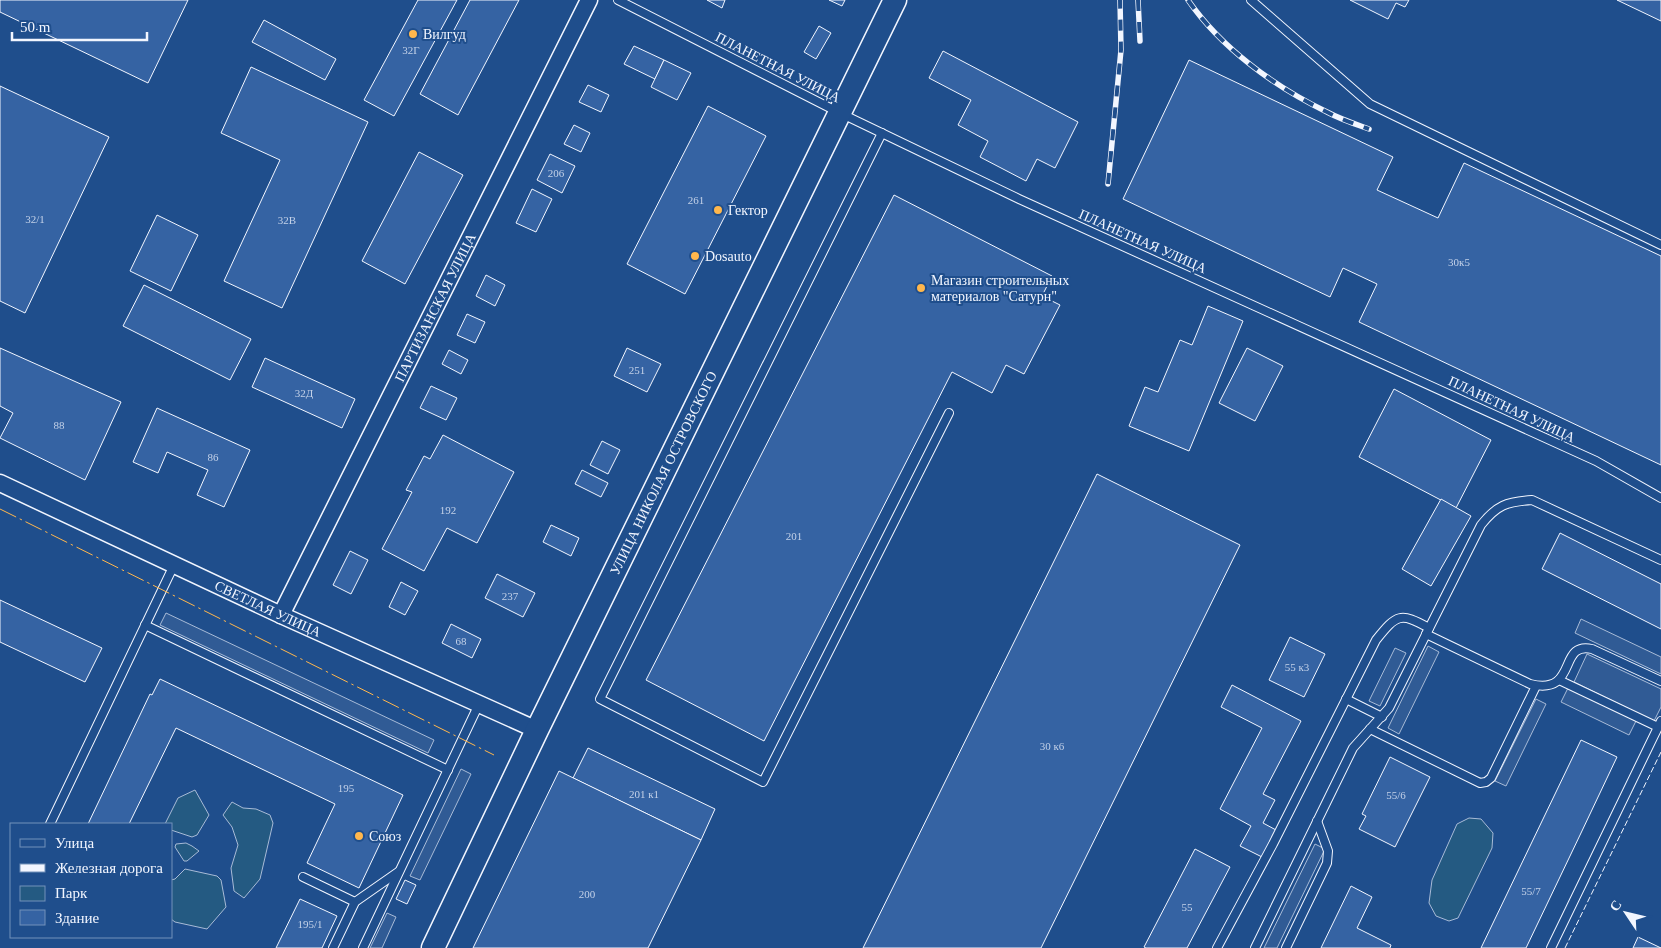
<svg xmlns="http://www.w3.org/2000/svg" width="1661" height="948" viewBox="0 0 1661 948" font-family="Georgia,serif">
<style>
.green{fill:#245a82;stroke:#a8bbd7}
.parking{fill:#305b95;stroke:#a8bbd7}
.building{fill:#3563a3;stroke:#f2f6ff}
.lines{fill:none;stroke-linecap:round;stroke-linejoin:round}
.lane-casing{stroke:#f2f6ff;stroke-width:10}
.street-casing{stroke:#f2f6ff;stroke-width:19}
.secondary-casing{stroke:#f2f6ff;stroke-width:25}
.lane{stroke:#1f4e8c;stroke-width:8}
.street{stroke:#1f4e8c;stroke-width:16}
.secondary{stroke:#1f4e8c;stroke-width:22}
.rail-casing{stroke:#f2f6ff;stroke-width:5.5}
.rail{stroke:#1f4e8c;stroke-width:4;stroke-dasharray:11;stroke-linecap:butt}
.fence{stroke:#f2f6ff;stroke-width:1;stroke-dasharray:6 2.5;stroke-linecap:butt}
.power{stroke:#ffb74d;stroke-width:1;stroke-dasharray:18 4 2.5 4;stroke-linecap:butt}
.poi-dot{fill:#ffb74d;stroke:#1f4e8c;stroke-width:2}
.labels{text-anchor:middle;stroke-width:4;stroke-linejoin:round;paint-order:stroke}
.number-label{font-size:11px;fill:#c3d1e8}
.poi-label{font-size:14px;fill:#f2f6ff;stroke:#1f4e8c;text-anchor:start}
.street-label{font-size:14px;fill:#f2f6ff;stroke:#1f4e8c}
</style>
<rect width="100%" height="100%" fill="#1f4e8c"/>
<g class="green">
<polygon points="195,790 209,815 197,835 192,837 171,830 171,824 165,824 178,798"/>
<polygon points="232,802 243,808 256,809 270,815 273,823 260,879 244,898 234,891 231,868 238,845 232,827 223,815"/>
<polygon points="1469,818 1481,819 1493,833 1492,848 1458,918 1449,921 1436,916 1429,903 1432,880 1457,824"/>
<polygon points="186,843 192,846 199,851 187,861 184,861 175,847 176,844"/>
<polygon points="185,869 217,876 221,880 226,907 207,929 175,922 171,919 171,880 175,879"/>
</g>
<g class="parking">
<polygon points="166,613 434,740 428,753 160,625"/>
<polygon points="1581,619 1661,657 1661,674 1575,633"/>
<polygon points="1428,646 1439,652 1399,734 1388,728"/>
<polygon points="1395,648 1406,653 1380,706 1369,701"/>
<polygon points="1587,654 1661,689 1661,707 1654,721 1574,682"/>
<polygon points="1568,688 1636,721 1629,735 1561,702"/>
<polygon points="1536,699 1546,704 1506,786 1495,781"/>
<polygon points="461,769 471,774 420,880 410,876"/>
<polygon points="1315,844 1325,849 1277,948 1264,948"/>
<polygon points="387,913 396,917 382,948 370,948"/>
</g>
<g class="building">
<polygon points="0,0 188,0 148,83 0,12"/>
<polygon points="418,0 457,0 394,116 364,100"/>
<polygon points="470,0 519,0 458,115 420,94"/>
<polygon points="707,0 725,0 722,8"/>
<polygon points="829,0 845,0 842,6"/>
<polygon points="1350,0 1409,0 1405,7 1396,3 1388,19"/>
<polygon points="1617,0 1661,0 1661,21"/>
<polygon points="264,20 336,59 325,80 252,42"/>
<polygon points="819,26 831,33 816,59 804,52"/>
<polygon points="634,46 664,60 655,79 624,64"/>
<polygon points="943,51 1078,122 1055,168 1037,159 1026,181 980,157 988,141 958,125 971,100 929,78"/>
<polygon points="664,60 691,73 677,100 651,87"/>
<polygon points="1189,60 1393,157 1377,190 1438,218 1464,163 1661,256 1661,465 1359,322 1377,284 1343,268 1330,297 1123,199"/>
<polygon points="251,67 368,122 282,308 224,281 280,160 221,133"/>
<polygon points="588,85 609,95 601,112 579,102"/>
<polygon points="0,86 109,137 25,313 0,301"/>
<polygon points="708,106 766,136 685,294 627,264"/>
<polygon points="574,125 590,133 581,152 564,144"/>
<polygon points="419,152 463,175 405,284 362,261"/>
<polygon points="550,154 575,166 562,193 537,180"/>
<polygon points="532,189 552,199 536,232 516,223"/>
<polygon points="894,195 1052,276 1042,296 1060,305 1024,374 1006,365 992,393 952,372 764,741 646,680"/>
<polygon points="157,215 198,235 171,291 130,271"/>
<polygon points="486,275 505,285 495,306 476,296"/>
<polygon points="144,285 251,339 230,380 123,326"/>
<polygon points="1208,306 1243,321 1189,451 1129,426 1145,387 1158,392 1180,340 1192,345"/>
<polygon points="467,314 485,322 475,343 457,335"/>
<polygon points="0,348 121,402 85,480 0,438 13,413 0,406"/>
<polygon points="627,348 661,364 647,392 614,376"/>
<polygon points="1247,348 1283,366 1255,421 1219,403"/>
<polygon points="449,350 468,360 461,374 442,364"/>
<polygon points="265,358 355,399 342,428 252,387"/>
<polygon points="431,386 457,398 446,420 420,408"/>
<polygon points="1394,389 1491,440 1456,508 1359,457"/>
<polygon points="157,408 250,450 224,507 197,495 208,470 167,452 158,473 133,462"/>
<polygon points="443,435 514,472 477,543 447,528 424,571 382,549 412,492 406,490 424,456 430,459"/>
<polygon points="602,441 620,450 608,474 590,465"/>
<polygon points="582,470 608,483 601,497 575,484"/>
<polygon points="1097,474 1240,545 1041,948 863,948"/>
<polygon points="1441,499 1471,516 1431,586 1402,569"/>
<polygon points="551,525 579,538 571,556 543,542"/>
<polygon points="1560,533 1661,584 1661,629 1542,569"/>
<polygon points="350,551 368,560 351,594 333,585"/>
<polygon points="497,574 535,593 523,617 485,598"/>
<polygon points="401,582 418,591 405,615 389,607"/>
<polygon points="0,600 102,648 85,682 0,642"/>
<polygon points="451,624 481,639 472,658 442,643"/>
<polygon points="1290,637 1325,654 1304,697 1269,680"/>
<polygon points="160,679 403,795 359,888 307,863 335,804 176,728 129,824 88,824 150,694 152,695"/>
<polygon points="1232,685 1301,721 1263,794 1275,800 1263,823 1276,830 1262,857 1240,846 1251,826 1220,809 1262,728 1221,707"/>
<polygon points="1581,740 1617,757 1581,833 1526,948 1481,948"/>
<polygon points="588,748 715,809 701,840 573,778"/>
<polygon points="1390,757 1430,777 1395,847 1359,829 1366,816 1362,814"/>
<polygon points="559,771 701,840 648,948 473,948"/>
<polygon points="1195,849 1230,867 1187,948 1146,948 1144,947"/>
<polygon points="405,880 416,885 407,904 396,899"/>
<polygon points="1351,886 1372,897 1357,928 1391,945 1390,948 1321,948"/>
<polygon points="300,899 337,916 322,948 276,948"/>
<polygon points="1638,937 1661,948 1633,948"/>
</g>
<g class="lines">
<g class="lane-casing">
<g id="lane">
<polyline points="618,0 840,113 1019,199 1596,461 1661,498"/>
<polyline points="1251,0 1370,104 1661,245"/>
<polyline points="882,133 600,699 763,782 949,413"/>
<polyline points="145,625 448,770"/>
<path d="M1426,634L1530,684C1579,696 1557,641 1592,649L1661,681"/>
<polyline points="1559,680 1658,727"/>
<polyline points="1346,699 1382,717"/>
<polyline points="1370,729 1480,783 1486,782 1491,778 1536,686"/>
<polyline points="50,824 174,565"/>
<polyline points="303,877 355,902"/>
<polyline points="333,948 355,902 398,872"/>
<polyline points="363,948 479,704"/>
<path d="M1217,948L1273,844L1376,640C1397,614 1400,612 1429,628"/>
<path d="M1255,948L1353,748L1389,708L1481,525C1497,505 1506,502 1532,500L1661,560"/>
<polyline points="1286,948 1327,863 1328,851 1317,821"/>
<polyline points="1551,948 1661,721"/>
</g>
</g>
<g class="street-casing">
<g id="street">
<path id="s1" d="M0,483L281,615L537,730"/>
<path id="s2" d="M281,615L589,0"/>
</g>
</g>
<g class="secondary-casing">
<g id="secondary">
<path id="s3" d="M433,948L537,730L895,0"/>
</g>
</g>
<use href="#lane" class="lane"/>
<use href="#street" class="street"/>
<use href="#secondary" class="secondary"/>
<g class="rail-casing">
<g id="rail">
<polyline points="1138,0 1140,41"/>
<path d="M1188,0C1221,48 1275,87 1327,112C1340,119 1355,124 1369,129"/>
<polyline points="1108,184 1121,50 1120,0"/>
</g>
</g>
<use href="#rail" class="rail"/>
<polyline class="fence" points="1565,948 1661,752"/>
<polyline class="power" points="0,509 494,755"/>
</g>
<g class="poi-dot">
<circle cx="413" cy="34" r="5"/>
<circle cx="718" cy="210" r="5"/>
<circle cx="695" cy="256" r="5"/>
<circle cx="921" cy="288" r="5"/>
<circle cx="359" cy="836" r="5"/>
</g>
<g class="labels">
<g class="number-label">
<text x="411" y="54">32Г</text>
<text x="556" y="177">206</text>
<text x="696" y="204">261</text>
<text x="35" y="223">32/1</text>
<text x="287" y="224">32В</text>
<text x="1459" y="266">30к5</text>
<text x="637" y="374">251</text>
<text x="304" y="397">32Д</text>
<text x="59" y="429">88</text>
<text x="213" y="461">86</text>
<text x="448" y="514">192</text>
<text x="794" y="540">201</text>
<text x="510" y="600">237</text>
<text x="461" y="645">68</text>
<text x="1297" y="671">55 к3</text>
<text x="1052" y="750">30 к6</text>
<text x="346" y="792">195</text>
<text x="644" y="798">201 к1</text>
<text x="1396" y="799">55/6</text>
<text x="1531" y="895">55/7</text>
<text x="587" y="898">200</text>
<text x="1187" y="911">55</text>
<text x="310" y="928">195/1</text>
</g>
<g class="poi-label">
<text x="423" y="39">Вилгуд</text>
<text x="728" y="215">Гектор</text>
<text x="705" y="261">Dosauto</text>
<text x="931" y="285">Магазин строительных<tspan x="931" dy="16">материалов "Сатурн"</tspan></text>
<text x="369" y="841">Союз</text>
</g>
<g class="street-label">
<text transform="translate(778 67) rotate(27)" y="5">ПЛАНЕТНАЯ УЛИЦА</text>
<text transform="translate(1143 241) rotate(24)" y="5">ПЛАНЕТНАЯ УЛИЦА</text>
<text dy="5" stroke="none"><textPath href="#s2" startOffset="344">ПАРТИЗАНСКАЯ УЛИЦА</textPath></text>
<text transform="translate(1512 409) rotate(25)" y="5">ПЛАНЕТНАЯ УЛИЦА</text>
<text dy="5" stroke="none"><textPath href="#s3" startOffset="528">УЛИЦА НИКОЛАЯ ОСТРОВСКОГО</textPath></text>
<text dy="5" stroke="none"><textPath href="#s1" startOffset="296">СВЕТЛАЯ УЛИЦА</textPath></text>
</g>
</g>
<rect x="10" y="823" width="162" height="115" fill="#1f4e8c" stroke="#7391ba"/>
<rect x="20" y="839" width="25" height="8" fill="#1f4e8c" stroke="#7391ba"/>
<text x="55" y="848" font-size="15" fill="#f2f6ff">Улица</text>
<rect x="20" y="864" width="25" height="8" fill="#f2f6ff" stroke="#7391ba"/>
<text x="55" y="873" font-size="15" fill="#f2f6ff">Железная дорога</text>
<rect x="20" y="886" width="25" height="15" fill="#245a82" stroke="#7391ba"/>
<text x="55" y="898" font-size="15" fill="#f2f6ff">Парк</text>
<rect x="20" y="910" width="25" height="15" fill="#3563a3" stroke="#7391ba"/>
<text x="55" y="923" font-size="15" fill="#f2f6ff">Здание</text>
<g transform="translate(1626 913) rotate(305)" stroke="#1f4e8c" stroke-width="4" paint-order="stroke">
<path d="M0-4L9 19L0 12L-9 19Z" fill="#f2f6ff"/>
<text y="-8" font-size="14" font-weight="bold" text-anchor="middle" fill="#f2f6ff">С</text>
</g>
<path d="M12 32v8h135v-8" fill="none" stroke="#f2f6ff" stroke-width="2.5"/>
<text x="20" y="32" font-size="15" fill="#f2f6ff" stroke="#1f4e8c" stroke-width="4" paint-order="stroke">50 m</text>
</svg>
